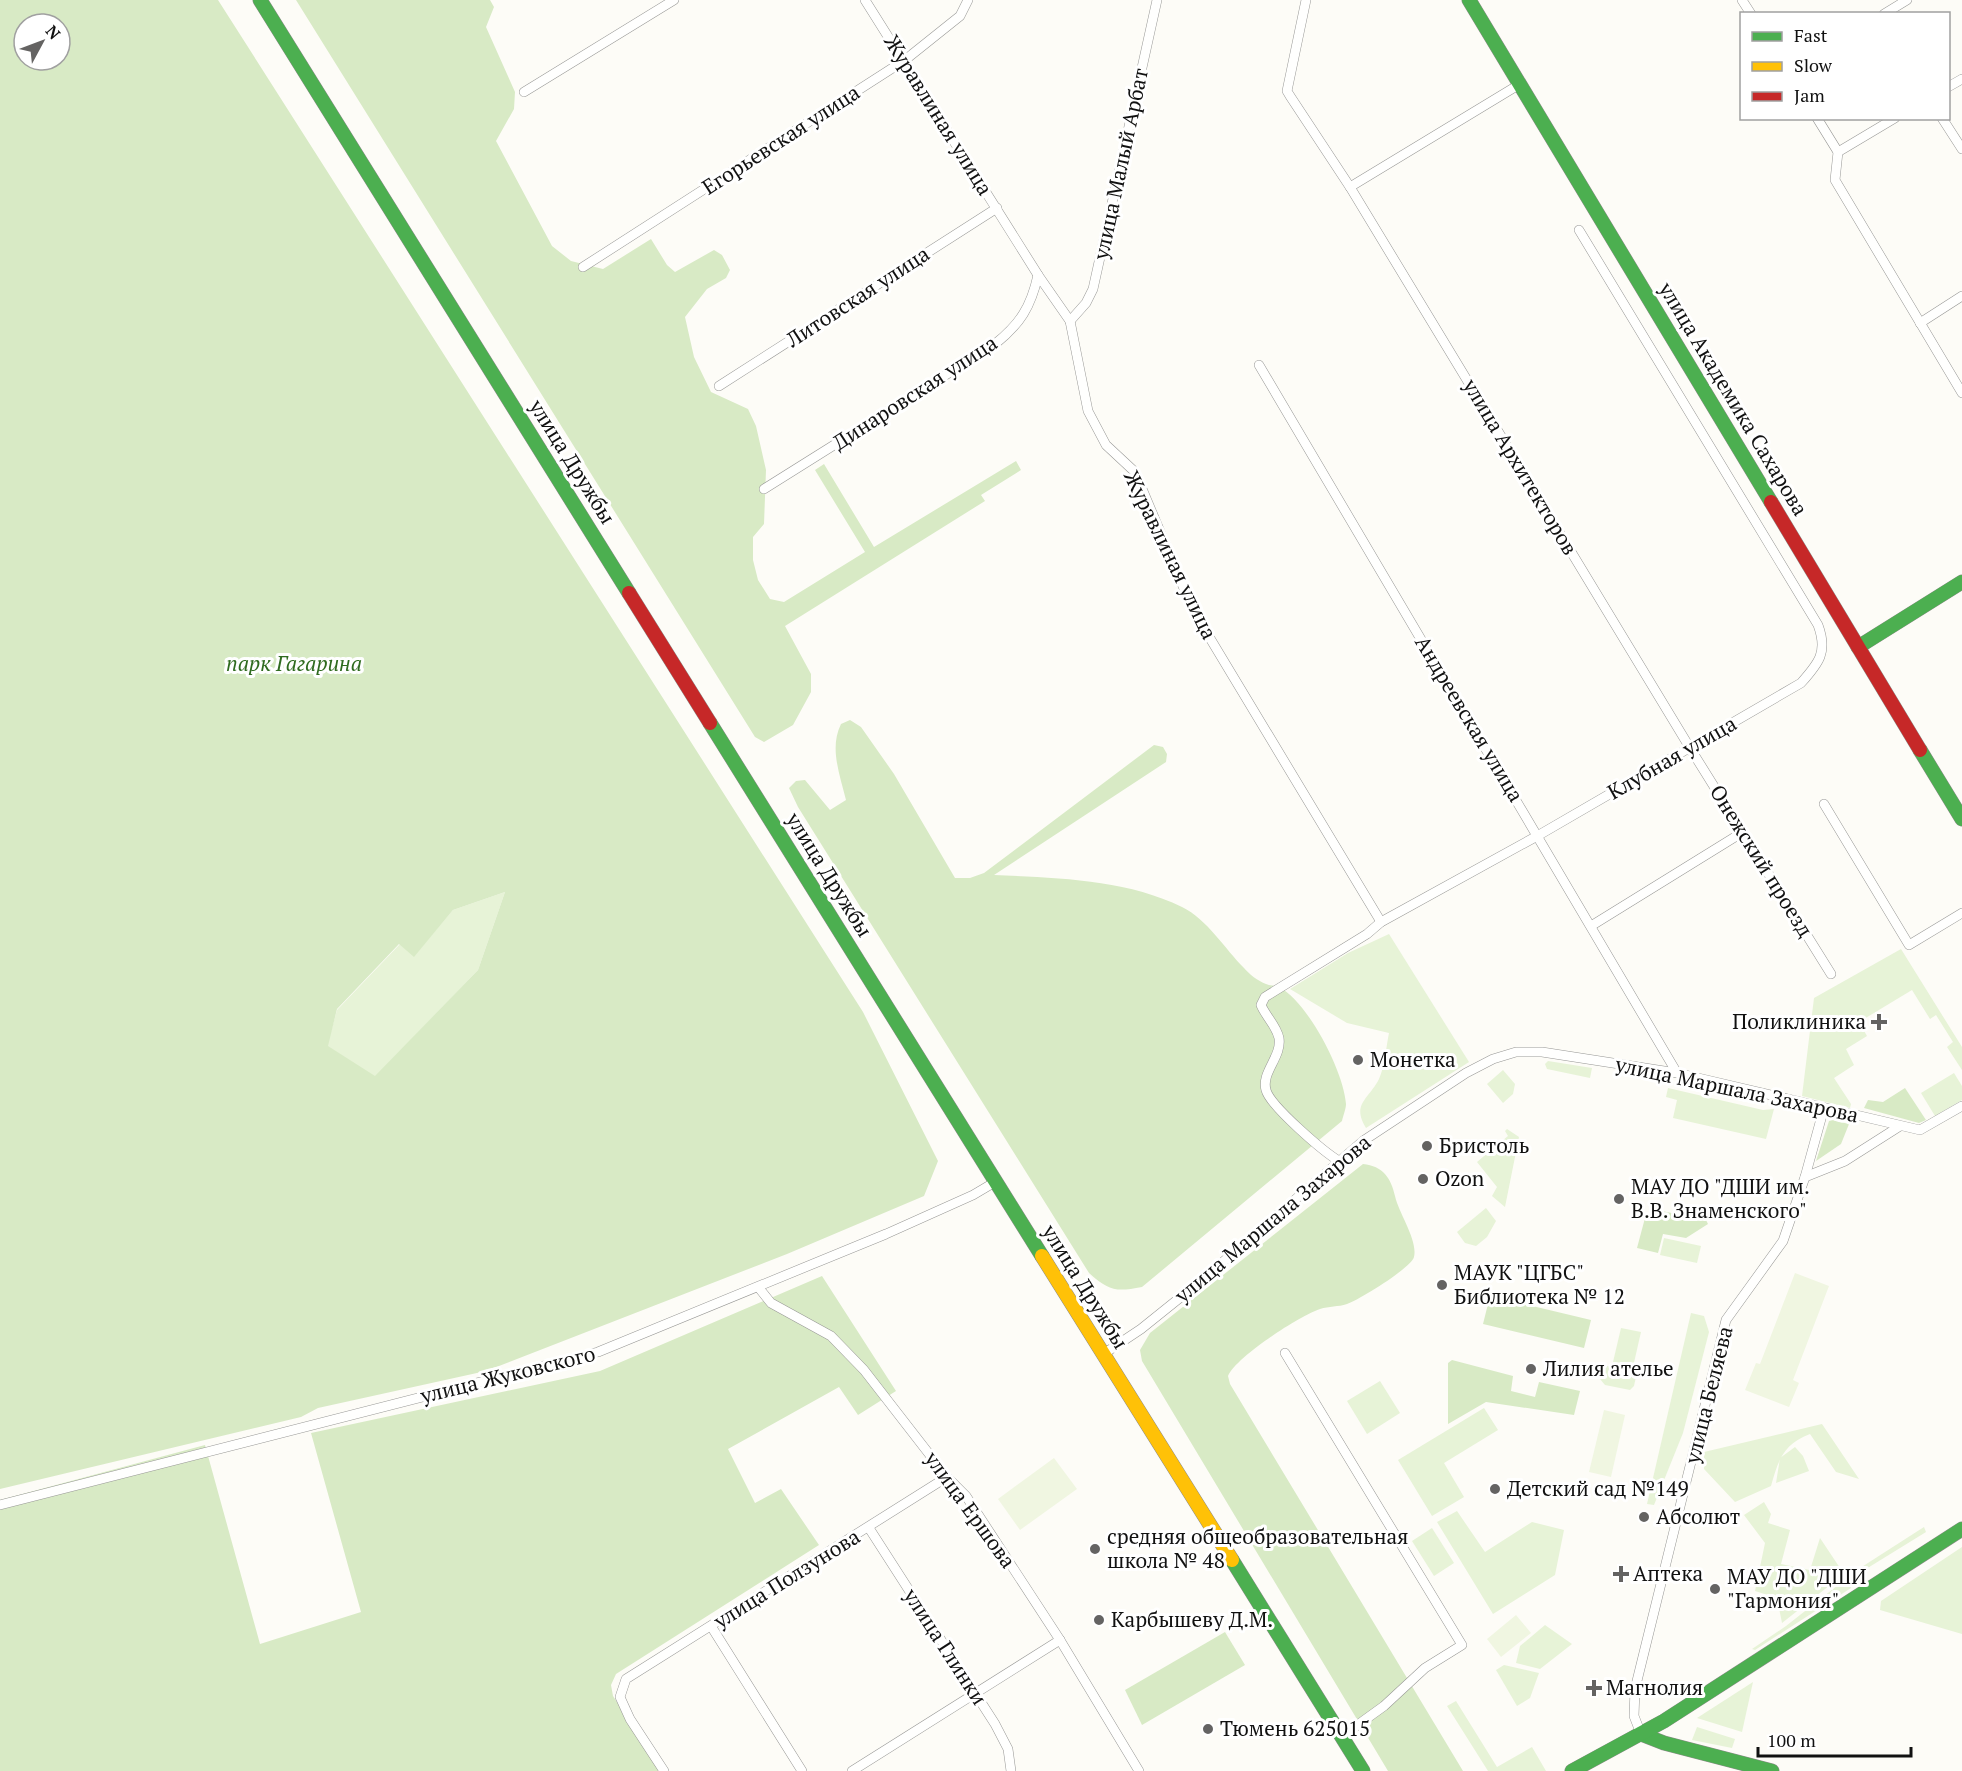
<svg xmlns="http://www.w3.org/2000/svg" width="1962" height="1771" viewBox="0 0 1962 1771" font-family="'PT Serif',serif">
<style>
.green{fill:#e7f3d7}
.forest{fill:#d8eac5;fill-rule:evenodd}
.pitch{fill:#f0f6e1}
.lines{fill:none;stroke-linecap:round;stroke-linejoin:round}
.street-casing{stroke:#979795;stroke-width:10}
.fast-casing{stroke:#8e8d8b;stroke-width:15}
.slow-casing{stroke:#8e8d8b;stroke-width:15}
.jam-casing{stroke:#8e8d8b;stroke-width:15}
.street{stroke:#fffffe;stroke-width:9}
.fast{stroke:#4caf50;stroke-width:14}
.slow{stroke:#ffc107;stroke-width:14}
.jam{stroke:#c62828;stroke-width:14}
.poi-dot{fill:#646362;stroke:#fff;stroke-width:2}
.labels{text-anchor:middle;stroke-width:6;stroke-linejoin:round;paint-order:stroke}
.street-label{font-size:21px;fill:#111;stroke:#fff}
.park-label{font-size:21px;font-style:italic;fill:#2f6b1f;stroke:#fff}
.poi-label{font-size:21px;fill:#111;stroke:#fff;text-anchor:start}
</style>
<rect width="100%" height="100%" fill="#fdfcf7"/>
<g class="green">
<polygon points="505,892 478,970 375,1077 327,1046 337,1010 400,944 414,956 453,910"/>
<path d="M1389,934L1469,1062L1366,1128C1351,1104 1369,1099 1379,1079C1385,1066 1386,1047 1389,1033L1347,1023L1290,989L1348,953Z"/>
<polygon points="1901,949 1962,1047 1962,1070 1947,1047 1953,1042 1936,1015 1930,1019 1912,990 1859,1022 1867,1036 1846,1049 1854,1065 1834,1078 1851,1104 1850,1108 1802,1096 1814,998"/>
<polygon points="1548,1061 1592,1068 1590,1078 1547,1069 1545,1064"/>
<polygon points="1503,1070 1515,1084 1513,1094 1503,1103 1487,1084"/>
<polygon points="1954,1073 1962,1086 1962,1100 1935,1116 1921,1093"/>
<polygon points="1668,1088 1763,1110 1774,1109 1766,1139 1673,1118 1677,1100 1666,1097"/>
<polygon points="1507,1129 1519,1137 1505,1207 1492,1196 1497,1187 1477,1162 1508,1136 1505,1131"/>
<polygon points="1486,1208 1496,1221 1487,1237 1476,1246 1465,1243 1457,1232"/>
<polygon points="1664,1238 1701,1246 1697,1263 1660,1255"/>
<polygon points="1691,1313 1704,1316 1709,1332 1683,1433 1654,1505 1647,1504"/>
<polygon points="1621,1328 1641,1332 1633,1367 1613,1362"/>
<polygon points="1603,1365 1637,1372 1634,1386 1630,1390 1605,1385 1600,1379"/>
<polygon points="1380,1381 1400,1413 1367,1434 1347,1401"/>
<polygon points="1484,1408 1498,1430 1444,1463 1464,1497 1432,1516 1398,1460"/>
<path d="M1822,1424L1859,1479L1836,1472L1810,1434C1783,1444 1778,1461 1771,1486L1735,1502L1704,1469V1452Z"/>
<polygon points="1795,1447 1803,1456 1809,1471 1776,1483 1780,1458"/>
<polygon points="1764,1502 1771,1514 1768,1523 1790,1530 1781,1564 1810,1570 1820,1538 1844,1574 1782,1623 1777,1598 1755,1591 1765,1543 1744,1515"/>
<polygon points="1457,1511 1485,1552 1532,1522 1564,1530 1555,1575 1493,1614 1437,1522"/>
<polygon points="1924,1527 1926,1532 1866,1569 1865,1578 1861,1579 1857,1570"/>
<polygon points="1432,1528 1454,1563 1434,1576 1412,1541"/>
<polygon points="1962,1547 1962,1634 1880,1610 1881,1601"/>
<polygon points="1847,1578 1851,1588 1755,1650 1752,1649 1786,1626"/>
<polygon points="1545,1625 1572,1644 1540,1669 1516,1663 1520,1646"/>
<polygon points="1504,1665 1539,1673 1530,1698 1517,1706 1496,1670"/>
<polygon points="1753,1682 1742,1732 1697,1718"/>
<polygon points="1456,1701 1497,1767 1532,1747 1546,1771 1488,1771 1447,1706"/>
<polygon points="1697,1727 1735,1739 1732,1748 1692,1740"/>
</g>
<g class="forest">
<path d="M0,0H218L863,1012L938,1161L924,1196L787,1254L486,1371L318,1408L301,1417L0,1489ZM24,24H60V60H24ZM505,892L478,970L375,1076L328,1046L337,1009L399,944L414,957L453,910Z"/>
<polygon points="296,0 490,0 494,7 486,27 515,92 514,109 496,141 552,246 571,261 603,269 651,239 667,265 675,272 714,250 722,255 730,270 726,278 707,289 685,317 694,357 711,392 748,409 756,426 766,470 764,524 753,537 753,560 758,580 770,599 784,602 865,552 815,470 824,464 874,547 1016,461 1021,470 981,495 985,501 785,626 811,674 811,692 793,725 764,742 755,737"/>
<path d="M850,720L861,727L894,774L955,878H970L984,873L1154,745L1163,747L1167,754L1166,762L994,875C1056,878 1125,879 1182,907C1207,919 1225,949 1244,968C1249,974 1258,981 1266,984C1270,986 1275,985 1279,987C1308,1002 1344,1072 1346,1104C1346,1109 1343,1116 1342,1121L1142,1287C1116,1292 1109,1291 1089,1273L798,807L789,788L796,781L805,780L830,810L846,800C840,775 829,748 841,724Z"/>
<polygon points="1905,1088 1926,1120 1919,1123 1864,1108 1868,1100 1883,1102"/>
<polygon points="1832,1120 1849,1124 1841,1144 1816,1161 1829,1121"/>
<path d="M1363,1164C1383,1166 1391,1178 1395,1196C1399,1214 1418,1240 1414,1257C1411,1268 1359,1300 1347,1304C1338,1307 1329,1306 1320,1309C1299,1316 1236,1357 1228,1376L1230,1384L1463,1771H1388L1142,1361L1140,1350L1150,1333Z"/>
<polygon points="1652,1209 1706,1220 1708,1224 1686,1238 1663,1234 1658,1253 1637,1248 1645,1218"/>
<polygon points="822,1276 896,1391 858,1415 839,1387 728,1449 755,1503 781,1489 819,1545 616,1674 611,1685 613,1696 662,1771 0,1771 0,1500 205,1445 260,1644 361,1612 311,1433 600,1371"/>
<polygon points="1490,1296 1591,1320 1584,1348 1483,1324"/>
<polygon points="1452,1360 1513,1376 1511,1391 1535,1397 1539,1382 1580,1391 1574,1415 1486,1402 1448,1424 1448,1363"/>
<polygon points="1225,1632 1245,1665 1142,1725 1125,1690"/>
</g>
<g class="pitch">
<polygon points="1795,1273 1829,1286 1793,1380 1799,1383 1789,1407 1745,1390 1756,1363 1760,1364"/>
<polygon points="1604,1410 1625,1415 1611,1477 1589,1472"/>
<polygon points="1054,1458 1077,1489 1020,1530 998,1499"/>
<polygon points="1516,1615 1531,1633 1501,1657 1487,1639"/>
</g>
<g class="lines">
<g class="street-casing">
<g id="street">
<polyline points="865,0 1038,275 1070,321 1088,411 1106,445 1135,472 1193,610 1381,922"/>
<polyline points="1306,0 1287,91 1290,96 1350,187 1690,748 1831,974"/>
<polyline points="1742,0 1751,14"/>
<polyline points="1884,14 1907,0"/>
<polyline points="1948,87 1962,79"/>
<polyline points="524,92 674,0"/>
<polyline points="1817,118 1838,152 1835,180 1962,393"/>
<polyline points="1942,118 1962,149"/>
<polyline points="1838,152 1895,118"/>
<polyline points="1350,187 1520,84"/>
<polyline points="583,267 905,60 960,16 968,0"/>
<polyline points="1070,321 1086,303 1093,289 1157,0"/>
<polyline points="1920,323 1962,296"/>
<polyline points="1259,365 1677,1073"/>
<polyline points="719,386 997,208"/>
<path d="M764,489L995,344C1020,324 1031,307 1038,275"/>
<polyline points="1824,804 1909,945 1962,913"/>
<polyline points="1591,926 1743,832"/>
<path d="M1339,1161C1324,1152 1270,1106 1266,1090C1261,1072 1282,1057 1279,1038C1276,1025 1266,1017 1261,1005L1265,997L1367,934L1381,922L1539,835L1801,683C1819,663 1828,652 1818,625L1579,230"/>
<polyline points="1805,1177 1824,1108"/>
<polyline points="759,1288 771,1303 831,1336 864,1370 947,1477 966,1496 1060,1640 1139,1771"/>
<polyline points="1285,1353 1462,1645 1425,1668 1384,1706 1341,1737"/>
<polyline points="1102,1355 1141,1329 1202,1280 1363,1141 1466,1073 1493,1059 1516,1052 1542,1052 1677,1073 1920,1130 1962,1106"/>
<polyline points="0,1505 598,1352 886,1234 973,1195 995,1182"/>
<polyline points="869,1528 995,1724 1008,1749 1011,1771"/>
<polyline points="711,1626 802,1771"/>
<polyline points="1641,1734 1634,1716 1635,1689 1726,1320 1783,1241 1805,1177 1845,1161 1900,1126"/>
<polyline points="664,1771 630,1719 620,1697 626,1679 947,1477"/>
<polyline points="852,1771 1060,1640"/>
</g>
</g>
<g class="fast-casing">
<g id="fast">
<polyline points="260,0 629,593"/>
<polyline points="1469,0 1771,502"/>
<polyline points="1858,647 1962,582"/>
<polyline points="710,723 1042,1256"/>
<polyline points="1920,750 1962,819"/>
<polyline points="1232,1560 1363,1771"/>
<polyline points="1641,1734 1664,1743 1772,1771"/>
<polyline points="1572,1771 1664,1721 1962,1529"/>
</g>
</g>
<g class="slow-casing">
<polyline id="slow" points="1042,1256 1232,1560"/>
</g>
<g class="jam-casing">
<g id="jam">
<polyline points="1771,502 1920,750"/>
<polyline points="629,593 710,723"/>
</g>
</g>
<use href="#street" class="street"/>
<use href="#fast" class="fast"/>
<use href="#slow" class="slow"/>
<use href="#jam" class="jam"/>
</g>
<g class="poi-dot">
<path d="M1876 1013h6v6h6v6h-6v6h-6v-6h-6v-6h6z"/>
<circle cx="1358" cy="1060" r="6"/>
<circle cx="1427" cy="1146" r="6"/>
<circle cx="1423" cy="1179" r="6"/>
<circle cx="1619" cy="1199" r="6"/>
<circle cx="1442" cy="1285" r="6"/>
<circle cx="1531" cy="1369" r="6"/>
<circle cx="1495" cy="1489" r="6"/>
<circle cx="1644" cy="1517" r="6"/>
<circle cx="1095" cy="1549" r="6"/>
<path d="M1618 1565h6v6h6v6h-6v6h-6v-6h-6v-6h6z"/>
<circle cx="1715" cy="1589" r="6"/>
<circle cx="1099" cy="1620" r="6"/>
<path d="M1591 1679h6v6h6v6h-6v6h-6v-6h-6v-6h6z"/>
<circle cx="1208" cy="1729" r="6"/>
</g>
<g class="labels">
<g class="street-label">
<text transform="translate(938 115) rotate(58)" y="7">Журавлиная улица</text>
<text transform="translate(781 140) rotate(-33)" y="7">Егорьевская улица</text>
<text transform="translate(1121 164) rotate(-78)" y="7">улица Малый Арбат</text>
<text transform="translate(858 297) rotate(-33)" y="7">Литовская улица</text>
<text transform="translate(915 393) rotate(-33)" y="7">Динаровская улица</text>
<text transform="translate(1733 399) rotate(59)" y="7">улица Академика Сахарова</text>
<text transform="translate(572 462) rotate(58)" y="7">улица Дружбы</text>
<text transform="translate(1520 467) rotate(59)" y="7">улица Архитекторов</text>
<text transform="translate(1170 555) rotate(64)" y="7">Журавлиная улица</text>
<text transform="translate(1469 719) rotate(59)" y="7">Андреевская улица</text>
<text transform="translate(1672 758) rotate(-30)" y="7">Клубная улица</text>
<text transform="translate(1761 861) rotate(58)" y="7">Онежский проезд</text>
<text transform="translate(829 875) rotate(58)" y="7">улица Дружбы</text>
<text transform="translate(1737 1090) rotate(12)" y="7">улица Маршала Захарова</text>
<text transform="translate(1273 1219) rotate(-40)" y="7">улица Маршала Захарова</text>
<text transform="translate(1085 1287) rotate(58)" y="7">улица Дружбы</text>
<text transform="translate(508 1375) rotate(-14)" y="7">улица Жуковского</text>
<text transform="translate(1709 1395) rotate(-76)" y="7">улица Беляева</text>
<text transform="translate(970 1510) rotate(54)" y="7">улица Ершова</text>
<text transform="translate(787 1579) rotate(-32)" y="7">улица Ползунова</text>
<text transform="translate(945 1647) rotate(57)" y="7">улица Глинки</text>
</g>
<g class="park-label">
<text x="294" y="671">парк Гагарина</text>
</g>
<g class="poi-label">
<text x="1866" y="1029" text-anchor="end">Поликлиника</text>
<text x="1370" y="1067">Монетка</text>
<text x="1439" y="1153">Бристоль</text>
<text x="1435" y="1186">Ozon</text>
<text x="1631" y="1194">МАУ ДО "ДШИ им.<tspan x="1631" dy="24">В.В. Знаменского"</tspan></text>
<text x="1454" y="1280">МАУК "ЦГБС"<tspan x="1454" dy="24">Библиотека № 12</tspan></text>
<text x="1543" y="1376">Лилия ателье</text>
<text x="1507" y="1496">Детский сад №149</text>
<text x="1656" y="1524">Абсолют</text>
<text x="1107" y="1544">средняя общеобразовательная<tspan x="1107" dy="24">школа № 48</tspan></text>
<text x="1633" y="1581">Аптека</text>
<text x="1727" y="1584">МАУ ДО "ДШИ<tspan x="1727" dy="24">"Гармония"</tspan></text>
<text x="1111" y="1627">Карбышеву Д.М.</text>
<text x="1606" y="1695">Магнолия</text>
<text x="1220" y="1736">Тюмень 625015</text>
</g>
</g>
<rect x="1740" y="12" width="210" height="108" fill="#ffffff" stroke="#a0a0a0" stroke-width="1.5"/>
<rect x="1752" y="32" width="30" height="9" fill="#4caf50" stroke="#a0a0a0" stroke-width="1.5"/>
<text x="1794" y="42" font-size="18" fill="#111111">Fast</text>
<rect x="1752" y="62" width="30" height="9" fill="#ffc107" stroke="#a0a0a0" stroke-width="1.5"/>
<text x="1794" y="72" font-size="18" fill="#111111">Slow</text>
<rect x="1752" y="92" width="30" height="9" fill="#c62828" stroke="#a0a0a0" stroke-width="1.5"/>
<text x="1794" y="102" font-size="18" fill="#111111">Jam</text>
<g transform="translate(42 42) rotate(49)"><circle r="28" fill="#ffffff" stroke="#a0a0a0" stroke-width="1.5"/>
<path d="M0-4.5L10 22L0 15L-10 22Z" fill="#646362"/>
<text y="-9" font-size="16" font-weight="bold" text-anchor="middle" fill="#111111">N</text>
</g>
<path d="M1758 1747v9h153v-9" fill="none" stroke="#111111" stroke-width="3"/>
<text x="1767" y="1747" font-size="18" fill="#111111" stroke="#ffffff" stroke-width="4.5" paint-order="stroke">100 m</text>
</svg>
